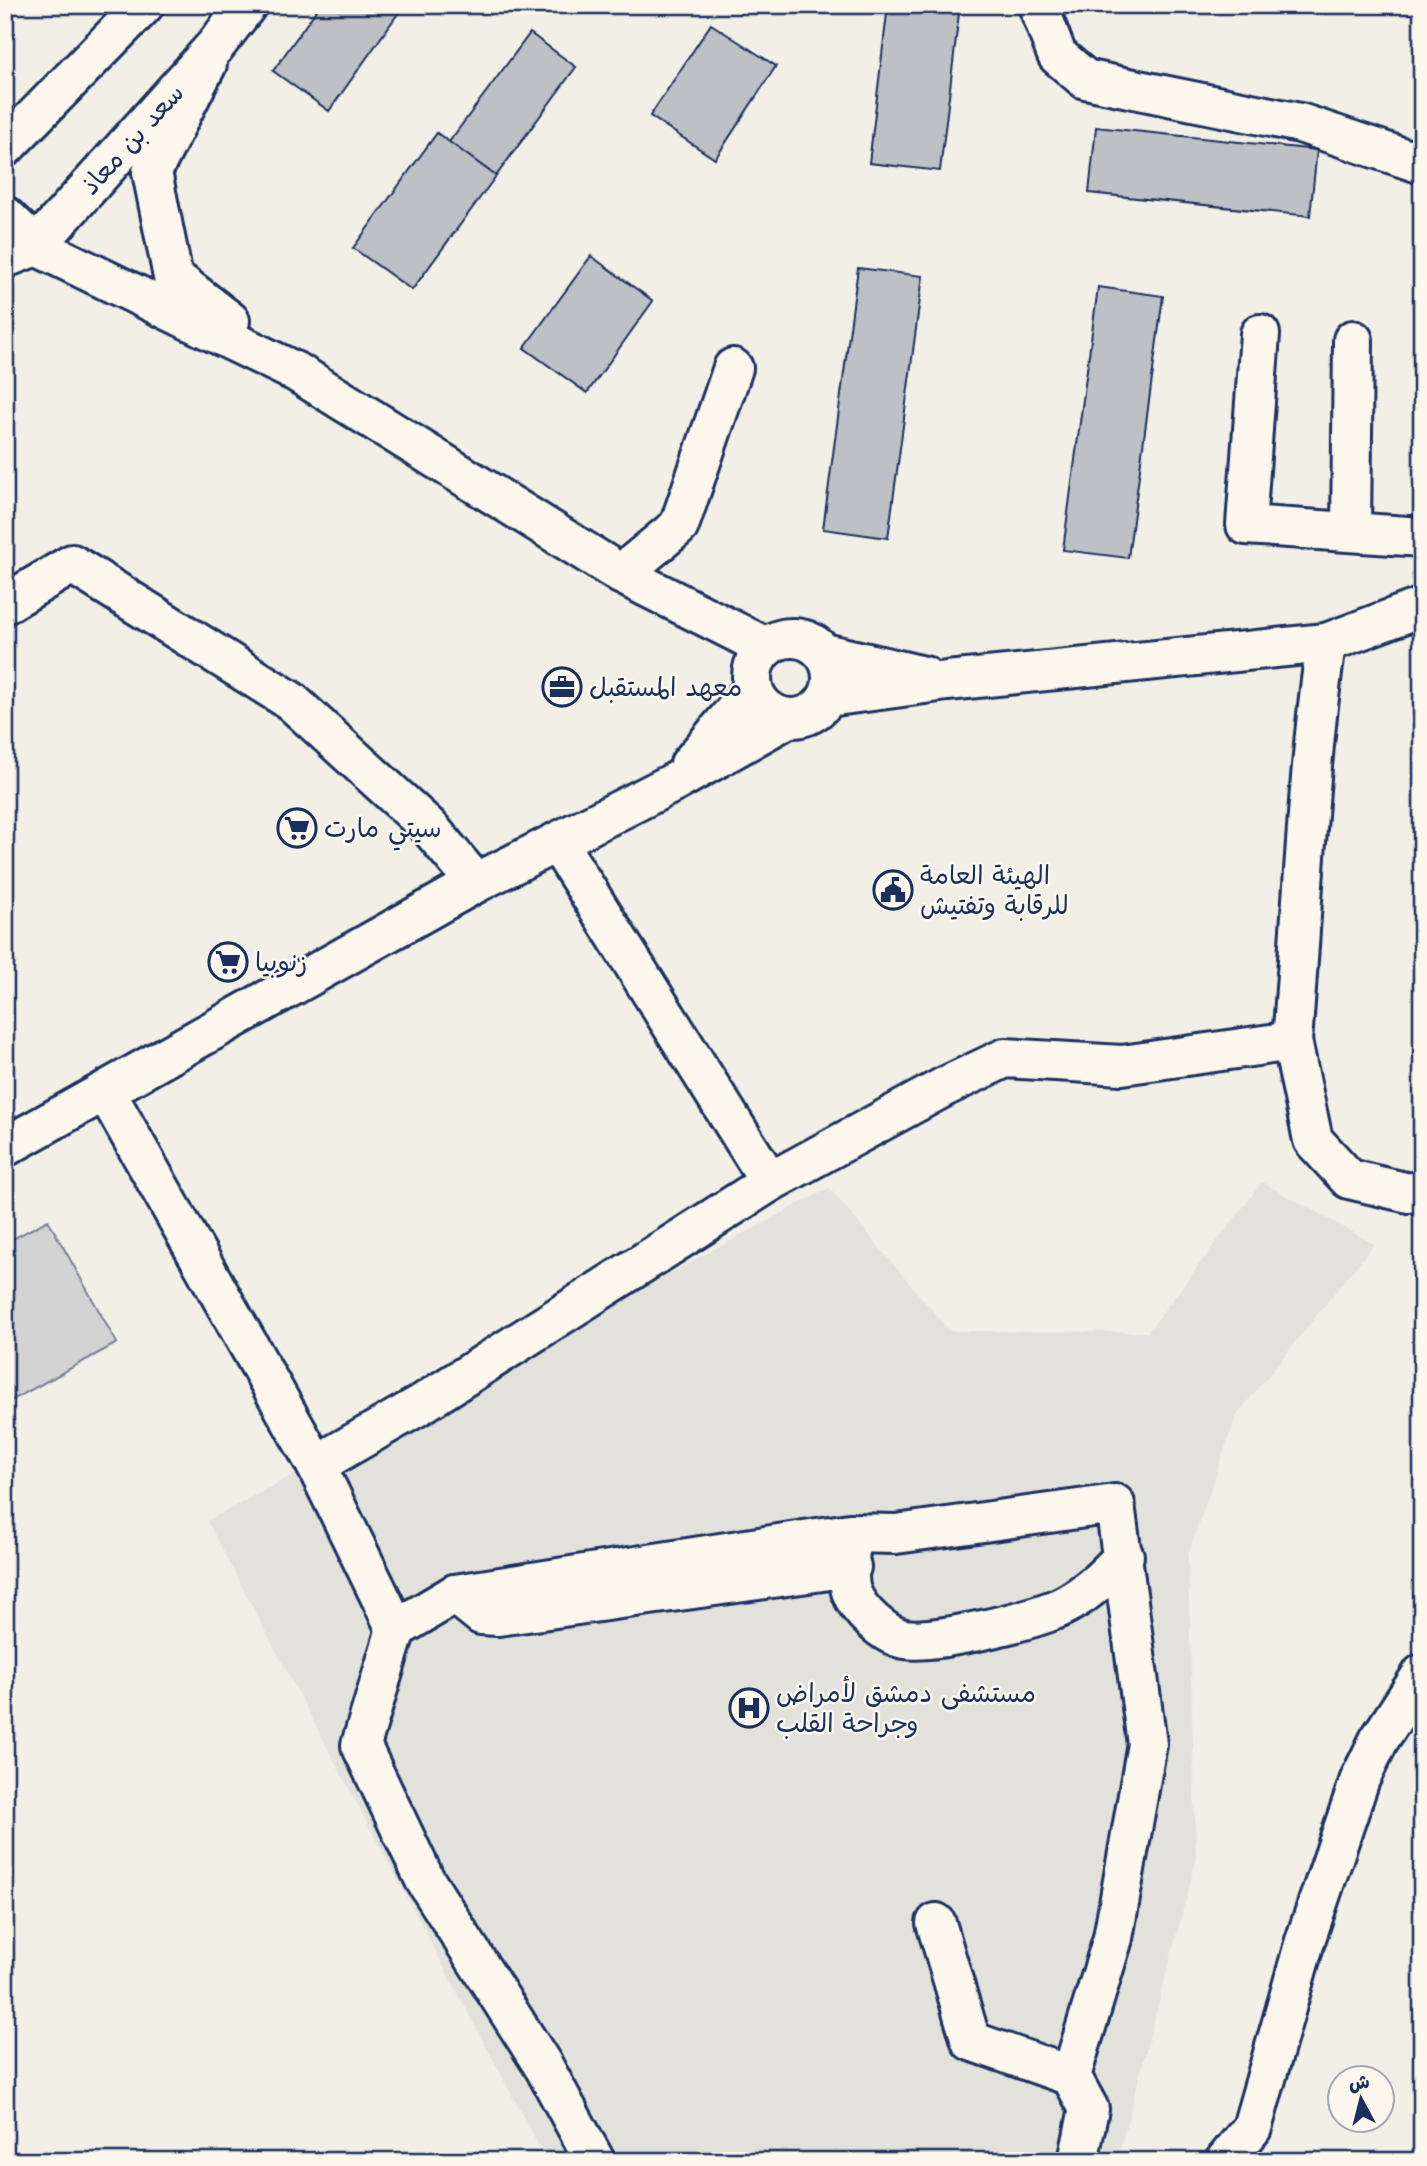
<svg xmlns="http://www.w3.org/2000/svg" width="1427" height="2166" viewBox="0 0 1427 2166" font-family="'Comic Neue','Playpen Sans Arabic',sans-serif">
<style>
.built{fill:#e2e1dc}
.green{fill:#d2d3d2;stroke:#768198;stroke-width:2}
.building{fill:#bdc0c4;stroke:#1b2f5e;stroke-width:2}
.lines{fill:none;stroke-linecap:round;stroke-linejoin:round}
.minor-casing{stroke:#1b2f5e;stroke-width:44}
.major-casing{stroke:#1b2f5e;stroke-width:44}
.minor{stroke:#fbf7ec;stroke-width:38}
.major{stroke:#fbf7ec;stroke-width:38}
.labels{text-anchor:middle;stroke-width:5;stroke-linejoin:round;paint-order:stroke}
.street-label{font-size:26px;fill:#1b2f5e;stroke:#fbf7ec}
.poi-label{font-size:26px;fill:#1b2f5e;stroke:#fbf7ec;text-anchor:start}
</style>
<rect width="100%" height="100%" fill="#f2efe6"/>
<filter id="ink" filterUnits="userSpaceOnUse"><feTurbulence type="fractalNoise" baseFrequency=".0143" numOctaves="2"/><feDisplacementMap in="SourceGraphic" scale="14" xChannelSelector="R" yChannelSelector="G"/><feConvolveMatrix kernelMatrix="1 2 1 2 8 2 1 2 1" color-interpolation-filters="sRGB"/></filter>
<g filter="url(#ink)">
<polygon class="built" points="1262,1182 1374,1244 1236,1416 1188,1555 1196,1861 1117,2161 547,2161 207,1521 829,1188 950,1331 1148,1332"/>
<polygon class="green" points="48,1220 117,1343 5,1404 5,1243"/>
<g class="building">
<polygon points="320,5 404,5 329,111 273,71"/>
<polygon points="888,5 960,5 940,171 869,163"/>
<polygon points="711,24 776,66 715,159 650,116"/>
<polygon points="530,33 576,67 496,176 449,142"/>
<polygon points="1096,127 1317,150 1310,216 1089,193"/>
<polygon points="437,133 496,176 412,290 353,248"/>
<polygon points="591,256 653,301 587,393 524,348"/>
<polygon points="858,268 923,276 888,538 823,529"/>
<polygon points="1098,287 1163,296 1128,558 1063,550"/>
</g>
<g class="lines">
<g class="minor-casing">
<g id="minor">
<polyline points="1038,5 1057,55 1085,79 1300,123 1422,164"/>
<polyline points="207,64 152,172 173,277 230,321"/>
<polyline points="5,216 36,246 298,373 621,574 766,647"/>
<polyline points="1260,334 1246,525 1422,537"/>
<polyline points="1351,532 1353,340"/>
<polyline points="621,574 679,526 733,368"/>
<polyline points="5,604 72,564 291,701 429,827 476,883"/>
<circle cx="792" cy="678" r="40"/>
<polyline points="824,653 924,676"/>
<polyline points="828,697 947,681 1326,643 1422,607"/>
<polyline points="690,764 753,689"/>
<polyline points="557,842 770,1182"/>
<path d="M1292,1041C1303,908 1307,775 1326,643"/>
<polyline points="106,1092 316,1465 396,1629"/>
<polyline points="5,1147 476,883 675,782 788,718"/>
<polyline points="316,1465 420,1405 770,1182 944,1087 1005,1058 1122,1065 1292,1041 1313,1140 1349,1179 1409,1193 1422,1190"/>
<path d="M850,1543C850,1557 847,1578 851,1591C858,1611 885,1636 905,1639C934,1644 1041,1619 1067,1604C1090,1591 1106,1575 1124,1556"/>
<polyline points="455,1594 481,1615 498,1616 851,1567"/>
<polyline points="1071,2076 1089,2109 1078,2161"/>
<polyline points="595,2161 544,2067 425,1880 361,1745 396,1629 455,1594 850,1533 896,1534 1115,1504 1147,1744 1113,1938 1071,2076 971,2041 936,1923"/>
<polyline points="1225,2161 1252,2128 1305,1941 1360,1779 1379,1740 1422,1674"/>
</g>
</g>
<g class="major-casing">
<g id="major">
<polyline points="5,147 144,5"/>
<polyline points="5,258 36,246 216,45 247,5"/>
</g>
</g>
<use href="#minor" class="minor"/>
<use href="#major" class="major"/>
</g>
</g>
<defs>
<g id="office-ring" transform="scale(2.0125)"><circle r="9.5" fill="#fbf7ec" stroke="#1b2f5e" stroke-width="1.5"/><path d="M-6-3h4V-5.5h4V-3h4V5H-6ZM-1-4.5V-3h2v-1.5ZM-6 0V1H6V0Z" fill="#1b2f5e"/></g>
<g id="supermarket-ring" transform="scale(2.0125)"><circle r="9.5" fill="#fbf7ec" stroke="#1b2f5e" stroke-width="1.5"/><path d="M-6-5.5h2.5l.6 2H6L4.5 2H-2.5L-4.4-4H-6ZM-1.5 3.2a1.3 1.3 0 1 0 .1 0ZM3 3.2a1.3 1.3 0 1 0 .1 0Z" fill="#1b2f5e"/></g>
<g id="civic-ring" transform="scale(2.0125)"><circle r="9.5" fill="#fbf7ec" stroke="#1b2f5e" stroke-width="1.5"/><path d="M-.6-6.5H3V-4.5H.6V-3L4-1V1h2V6H-6V1h2V-1L-.6-3ZM-1.2 2.5V6h2.4V2.5Z" fill="#1b2f5e"/></g>
<g id="hospital-ring" transform="scale(2.0125)"><circle r="9.5" fill="#fbf7ec" stroke="#1b2f5e" stroke-width="1.5"/><path d="M-5-5h3v3.5h4V-5h3V5h-3V1.5h-4V5h-3Z" fill="#1b2f5e"/></g>
</defs>
<g fill-rule="evenodd">
<use href="#office-ring" x="562" y="687"/>
<use href="#supermarket-ring" x="297" y="828"/>
<use href="#civic-ring" x="893" y="890"/>
<use href="#supermarket-ring" x="228" y="962"/>
<use href="#hospital-ring" x="749" y="1708"/>
</g>
<g class="labels">
<g class="street-label">
<text transform="translate(132 139) rotate(-48)" y="9">سعد بن معاذ</text>
</g>
<g class="poi-label">
<text x="589" y="696">معهد المستقبل</text>
<text x="324" y="837">سيتي مارت</text>
<text x="920" y="884">الهيئة العامة<tspan x="920" dy="30">للرقابة وتفتيش</tspan></text>
<text x="255" y="971">زنوبيا</text>
<text x="776" y="1702">مستشفى دمشق لأمراض<tspan x="776" dy="30">وجراحة القلب</tspan></text>
</g>
</g>
<rect width="1427" height="2166" fill="none" stroke="#fbf7ec" stroke-width="28"/>
<rect x="14" y="14" width="1399" height="2138" fill="none" stroke="#1b2f5e" stroke-width="2.5" filter="url(#ink)"/>
<g transform="translate(1361 2099) rotate(353)"><circle r="33" fill="#fbf7ec" stroke="#a1a7b3" stroke-width="2"/>
<path d="M0-5L12 26L0 18L-12 26Z" fill="#1b2f5e"/>
<text y="-10" font-size="19" font-weight="bold" text-anchor="middle" fill="#1b2f5e">ش</text>
</g>
</svg>
